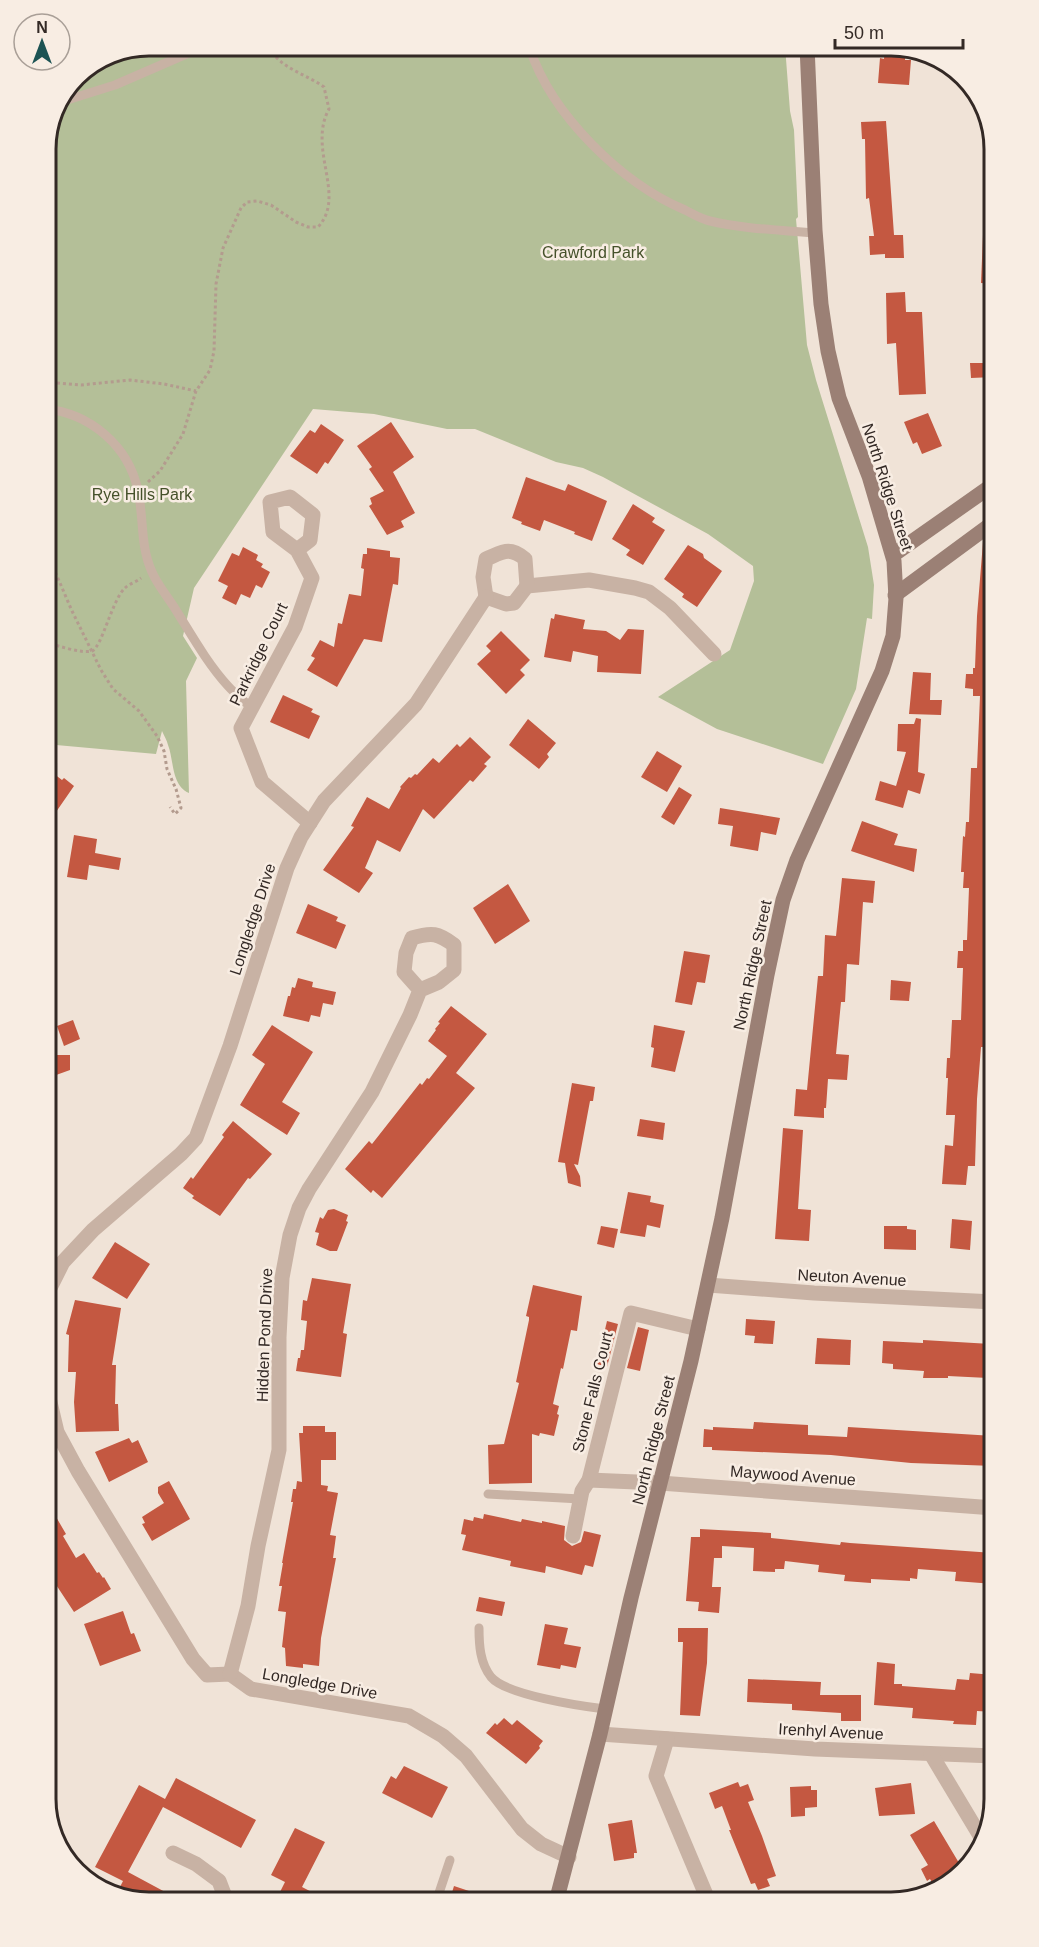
<svg xmlns="http://www.w3.org/2000/svg" width="1039" height="1947" viewBox="0 0 1039 1947" font-family="Helvetica,sans-serif">
<style>
.green{fill:#b4bf98}
.building{fill:#c45841}
.lines{fill:none;stroke-linecap:round;stroke-linejoin:round}
.path{stroke:#b39b8e;stroke-width:3;stroke-dasharray:3 3;stroke-linecap:butt}
.lane{stroke:#c8b2a4;stroke-width:9}
.street{stroke:#c8b2a4;stroke-width:15}
.secondary{stroke:#9b8075;stroke-width:15}
.labels{text-anchor:middle;stroke-width:5;stroke-linejoin:round;paint-order:stroke}
.park-label{font-size:16px;fill:#45512a;stroke:#f8ede3}
.street-label{font-size:16px;fill:#332925;stroke:#f8ede3}
.rim{fill:none;stroke:#332925;stroke-width:3}
</style>
<rect width="100%" height="100%" fill="#f0e3d7"/>
<path class="green" d="M785,46L790,111L794,130L798,217L796,219L807,345L816,380L868,547L874,585L872,619L867,618L856,689L823,764L717,729L658,697L730,650L754,581L753,566L708,534L603,477L583,468L556,462L475,429H447L374,414L313,409L194,588L183,636L197,658L186,681L189,793C171,785 174,760 168,745C167,740 164,736 162,731L156,754L45,744V142L76,75L109,53Z"/>
<g class="building">
<polygon points="885,45 898,45 906,48 905,60 911,60 909,85 878,83 880,58 884,59"/>
<polygon points="886,121 894,235 903,235 904,258 885,258 885,254 870,255 869,236 874,236 869,198 866,199 865,139 862,139 861,122"/>
<polygon points="983,235 994,235 994,284 981,283"/>
<polygon points="905,292 906,312 922,312 926,394 899,395 896,343 887,344 886,293"/>
<polygon points="970,363 994,363 994,377 971,378"/>
<polygon points="928,413 942,446 922,454 917,442 913,444 904,422"/>
<polygon points="391,422 414,457 393,472 415,513 401,521 404,527 387,535 369,506 372,504 370,498 384,491 369,469 372,467 357,446"/>
<polygon points="321,424 344,440 328,464 325,462 317,474 290,456 310,430 315,433"/>
<polygon points="526,477 565,491 568,484 607,501 592,541 574,534 575,532 544,520 540,531 521,524 522,522 512,518"/>
<polygon points="633,504 655,518 652,522 665,530 643,565 626,555 630,550 612,539"/>
<polygon points="987,539 994,539 994,793 985,793 984,823 989,824 988,831 992,831 987,902 983,1033 985,1034 984,1047 981,1047 977,1099 975,1166 968,1166 966,1185 942,1184 945,1145 953,1146 955,1115 946,1115 948,1078 946,1078 947,1058 950,1058 952,1020 961,1020 963,968 957,968 958,951 963,951 963,940 967,940 969,888 963,888 964,872 961,872 963,836 965,837 966,822 969,822 971,768 977,768 980,696 973,696 973,689 965,688 966,674 973,674 973,668 975,668 977,616 983,542"/>
<polygon points="688,545 703,554 704,558 722,571 697,607 682,597 684,594 664,579"/>
<polygon points="243,547 258,555 256,560 263,564 261,567 270,572 262,588 256,585 250,598 241,594 236,605 222,598 228,586 218,581 232,553 239,556"/>
<polygon points="367,548 390,551 390,557 400,558 398,585 393,584 382,642 364,639 337,687 307,670 315,658 311,656 320,640 334,647 338,623 342,624 349,594 361,596 364,569 361,568 363,554 367,554"/>
<polygon points="555,614 585,620 583,629 606,631 620,640 628,629 644,630 641,674 597,672 598,656 573,651 571,662 544,657 551,618 554,619"/>
<polygon points="501,631 530,660 520,670 525,675 506,694 477,664 491,651 486,646"/>
<polygon points="913,672 931,673 930,700 942,700 941,715 909,714"/>
<polygon points="283,695 313,709 311,712 320,716 309,739 270,722"/>
<polygon points="916,718 921,719 918,772 925,774 920,794 908,790 903,808 875,800 880,781 896,786 906,752 897,751 898,724 914,724"/>
<polygon points="528,719 556,743 547,754 549,757 539,769 509,745"/>
<polygon points="470,737 491,757 484,764 487,766 473,782 470,780 434,819 423,809 400,852 377,840 365,868 373,873 359,893 323,870 354,827 351,826 367,797 389,809 401,788 400,787 409,777 411,778 415,774 417,775 433,758 439,763 457,744 460,747"/>
<polygon points="657,751 682,766 667,792 641,777"/>
<polygon points="45,767 62,780 64,778 74,786 56,812 45,804"/>
<polygon points="679,787 692,795 674,825 661,817"/>
<polygon points="720,808 780,818 776,835 761,832 758,851 730,846 733,826 718,824"/>
<polygon points="862,821 898,834 894,845 917,849 914,872 851,851"/>
<polygon points="74,835 97,839 95,853 121,858 119,870 89,865 87,880 67,877"/>
<polygon points="842,878 875,881 873,903 863,902 859,965 847,964 845,1002 841,1002 836,1054 849,1055 847,1080 828,1079 826,1108 824,1108 824,1118 794,1116 796,1089 807,1090 818,976 823,976 825,935 836,936"/>
<polygon points="508,884 530,921 495,944 473,908"/>
<polygon points="308,904 338,917 336,921 346,925 336,949 296,933"/>
<polygon points="684,951 710,955 705,983 697,982 692,1005 675,1002"/>
<polygon points="298,978 313,982 312,987 336,992 333,1005 323,1003 320,1017 311,1015 309,1022 283,1016 288,996 290,996 292,987 295,988"/>
<polygon points="891,980 911,982 909,1001 890,1000"/>
<polygon points="451,1006 487,1034 456,1073 475,1088 382,1198 373,1190 371,1193 345,1169 369,1141 372,1144 420,1083 422,1085 427,1078 429,1079 447,1056 428,1041 436,1030 435,1029 440,1023 438,1022"/>
<polygon points="73,1020 80,1039 64,1046 57,1026"/>
<polygon points="272,1025 313,1052 282,1102 300,1113 287,1135 240,1105 265,1064 252,1055"/>
<polygon points="654,1025 685,1031 675,1072 651,1067 654,1048 651,1047"/>
<polygon points="45,1055 70,1055 70,1070 45,1079"/>
<polygon points="572,1083 595,1087 593,1101 590,1101 578,1165 574,1164 580,1176 581,1187 568,1183 565,1163 558,1162"/>
<polygon points="640,1119 665,1123 663,1140 637,1136"/>
<polygon points="233,1121 272,1154 250,1179 248,1178 220,1216 192,1198 194,1196 183,1188 191,1177 193,1179 224,1137 222,1135"/>
<polygon points="783,1128 803,1130 798,1209 811,1210 809,1241 775,1239"/>
<polygon points="628,1192 651,1196 650,1202 664,1205 660,1228 647,1225 645,1237 620,1233"/>
<polygon points="334,1209 348,1215 346,1221 348,1222 337,1251 330,1251 316,1245 319,1233 315,1232 320,1217 323,1219 328,1210"/>
<polygon points="952,1219 972,1221 970,1250 950,1248"/>
<polygon points="601,1226 618,1229 614,1248 597,1244"/>
<polygon points="884,1226 907,1226 907,1229 916,1230 916,1250 884,1249"/>
<polygon points="115,1242 150,1264 127,1299 92,1278"/>
<polygon points="312,1278 351,1284 343,1333 347,1334 341,1377 296,1371 298,1358 300,1358 301,1350 304,1350 307,1321 301,1320 303,1300 307,1301"/>
<polygon points="533,1285 582,1296 577,1331 571,1330 563,1369 561,1368 553,1404 559,1406 557,1414 559,1415 554,1436 540,1433 539,1436 532,1434 532,1483 489,1484 488,1445 504,1444 519,1383 516,1382 529,1320 529,1317 526,1316"/>
<polygon points="75,1300 121,1308 112,1365 116,1365 115,1404 118,1404 119,1431 76,1432 74,1402 76,1372 68,1372 69,1335 66,1334"/>
<polygon points="746,1319 775,1321 773,1344 754,1343 755,1336 745,1335"/>
<polygon points="607,1321 618,1324 607,1367 597,1364"/>
<polygon points="638,1327 649,1330 640,1371 627,1368"/>
<polygon points="817,1338 851,1340 850,1365 815,1364"/>
<polygon points="923,1340 991,1344 988,1378 948,1376 948,1378 923,1378 924,1371 893,1369 893,1364 882,1363 883,1341 923,1343"/>
<polygon points="754,1422 808,1425 808,1435 847,1437 848,1427 994,1436 994,1466 911,1463 831,1455 712,1450 712,1447 703,1447 704,1429 713,1430 713,1427 753,1429"/>
<polygon points="303,1426 325,1426 325,1432 336,1432 336,1460 321,1460 321,1485 328,1486 327,1491 338,1493 330,1535 336,1536 333,1558 336,1558 321,1638 319,1666 303,1664 303,1668 286,1666 285,1648 282,1647 286,1612 278,1611 282,1586 279,1586 283,1563 282,1563 293,1502 291,1502 293,1489 296,1489 297,1481 302,1482 299,1433 303,1433"/>
<polygon points="129,1438 132,1443 138,1440 148,1462 109,1482 95,1452"/>
<polygon points="169,1481 190,1519 152,1541 142,1524 145,1523 142,1517 164,1503 158,1493 158,1487"/>
<polygon points="45,1498 66,1534 63,1536 76,1558 84,1553 97,1573 99,1572 103,1578 104,1577 111,1589 74,1612 45,1568"/>
<polygon points="484,1514 521,1522 522,1519 542,1523 542,1521 565,1526 564,1540 572,1546 581,1542 584,1531 601,1535 593,1567 585,1565 582,1575 546,1566 545,1573 510,1566 511,1561 462,1550 466,1535 461,1534 464,1519 473,1521 474,1517 483,1519"/>
<polygon points="700,1529 771,1533 771,1538 840,1545 841,1542 850,1543 994,1553 994,1584 955,1581 956,1572 918,1569 917,1579 910,1578 910,1581 871,1579 871,1583 844,1581 845,1575 818,1572 819,1565 785,1561 784,1569 775,1569 775,1572 753,1571 754,1548 722,1546 722,1558 714,1558 712,1587 721,1587 719,1613 698,1611 699,1602 686,1601 691,1537 700,1537"/>
<polygon points="479,1597 505,1602 502,1616 476,1611"/>
<polygon points="123,1611 131,1634 134,1633 141,1651 100,1666 84,1624"/>
<polygon points="545,1624 568,1628 564,1644 581,1647 576,1668 561,1665 560,1669 537,1665"/>
<polygon points="678,1628 708,1628 707,1663 700,1716 680,1715 683,1642 678,1642"/>
<polygon points="877,1662 895,1664 894,1684 902,1684 902,1686 955,1690 957,1679 969,1680 970,1673 994,1675 994,1712 977,1711 976,1725 953,1724 954,1721 912,1718 913,1708 874,1705"/>
<polygon points="748,1679 821,1682 820,1695 861,1695 861,1721 841,1721 841,1713 792,1710 792,1704 747,1702"/>
<polygon points="504,1718 512,1725 517,1720 543,1741 539,1746 540,1748 526,1764 486,1733 495,1723 497,1725"/>
<polygon points="404,1766 448,1787 432,1818 382,1793 391,1776 396,1779"/>
<polygon points="176,1778 256,1820 241,1848 163,1807 128,1872 167,1893 163,1902 142,1902 117,1893 126,1875 123,1881 95,1867 139,1785 165,1799"/>
<polygon points="738,1782 740,1787 748,1784 754,1800 748,1802 762,1836 776,1876 767,1879 770,1886 758,1890 755,1883 751,1884 729,1830 731,1830 722,1806 715,1809 709,1793"/>
<polygon points="911,1783 915,1814 879,1816 875,1788"/>
<polygon points="811,1786 811,1790 817,1790 817,1807 805,1808 805,1816 791,1817 790,1787"/>
<polygon points="632,1820 637,1853 634,1853 634,1858 614,1861 608,1824"/>
<polygon points="934,1821 962,1868 936,1889 930,1879 927,1881 921,1869 928,1865 910,1835"/>
<polygon points="295,1828 325,1842 302,1887 331,1902 275,1902 285,1882 271,1875"/>
<polygon points="454,1886 493,1899 493,1902 449,1902"/>
</g>
<g class="lines">
<g class="path">
<polyline points="45,382 81,385 130,380 164,384 196,391"/>
<path d="M148,482L160,471L183,434L196,391L210,370L214,351L216,284L223,248L241,208L247,202L257,201L271,205L296,222L308,227H318C347,196 307,149 329,109L324,87C309,76 287,70 275,56L274,51"/>
<polyline points="45,538 48,555 72,611 101,670 113,689 139,711 157,736 164,751 167,769 176,789 181,808 175,814 170,807"/>
<path d="M45,642C56,645 81,654 92,651C102,647 112,600 125,588C129,584 136,582 141,578"/>
</g>
<g class="lane">
<path d="M530,49C552,115 621,183 685,210C693,214 701,219 710,221C744,229 780,230 815,233"/>
<polyline points="64,101 115,85 191,52"/>
<path d="M45,409C90,413 129,446 138,491C144,518 140,546 152,572C157,584 167,596 174,607C191,634 207,663 228,686C235,694 244,701 252,708"/>
<polyline points="488,1494 580,1499"/>
<path d="M479,1628C479,1645 480,1663 491,1677C506,1695 580,1706 605,1709"/>
<polyline points="436,1902 450,1860"/>
</g>
<g class="street">
<polyline points="297,550 310,540 313,515 290,497 270,502 273,532 297,550 312,578 295,627 241,728 262,782 310,823"/>
<polyline points="486,597 506,604 514,603 527,586 589,580 635,588 649,592 670,608 714,654"/>
<path d="M486,597L483,577L486,559C503,552 509,546 525,559L527,586"/>
<polyline points="708,1285 814,1293 994,1302"/>
<polyline points="45,1298 63,1262 93,1230 181,1154 196,1138 230,1046 287,868 301,837 324,801 416,704 486,597"/>
<polyline points="45,1381 57,1432 78,1471 193,1659 207,1675 230,1674 251,1689 409,1716 443,1736 466,1756 522,1829 541,1844 569,1857"/>
<polyline points="589,1480 660,1483 994,1508"/>
<polyline points="573,1536 582,1491 589,1480 631,1313 698,1329"/>
<path d="M230,1674L248,1606L258,1546L279,1450V1337L282,1278L290,1235L299,1208L309,1189L372,1092L410,1015L420,990L439,982L454,970V945C438,933 432,932 412,938L406,953L404,972L420,990"/>
<polyline points="600,1734 815,1749 994,1756"/>
<polyline points="667,1739 656,1776 709,1902"/>
<polyline points="931,1754 982,1839"/>
<polyline points="173,1853 196,1864 219,1881 227,1902"/>
</g>
<g class="secondary">
<polyline points="893,555 994,484"/>
<polyline points="895,595 994,522"/>
<polyline points="556,1902 600,1734 631,1598 691,1361 722,1218 767,975 783,900 797,860 882,671 893,636 896,598 894,561 869,476 839,398 828,351 821,304 815,230 807,46"/>
</g>
</g>
<g class="labels">
<g class="park-label">
<text x="593" y="258">Crawford Park</text>
<text x="142" y="500">Rye Hills Park</text>
</g>
<g class="street-label">
<text transform="translate(888 487) rotate(72)" y="6">North Ridge Street</text>
<text transform="translate(258 654) rotate(-64)" y="6">Parkridge Court</text>
<text transform="translate(252 919) rotate(-72)" y="6">Longledge Drive</text>
<text transform="translate(752 965) rotate(-78)" y="6">North Ridge Street</text>
<text transform="translate(852 1277) rotate(3)" y="6">Neuton Avenue</text>
<text transform="translate(264 1335) rotate(-88)" y="6">Hidden Pond Drive</text>
<text transform="translate(592 1392) rotate(-76)" y="6">Stone Falls Court</text>
<text transform="translate(653 1440) rotate(-76)" y="6">North Ridge Street</text>
<text transform="translate(793 1475) rotate(4)" y="6">Maywood Avenue</text>
<text transform="translate(320 1683) rotate(10)" y="6">Longledge Drive</text>
<text transform="translate(831 1731) rotate(3)" y="6">Irenhyl Avenue</text>
</g>
</g>
<path d="M0 0H1039V1947H0ZM149 56H891A93 93 0 0 1 984 149V1799A93 93 0 0 1 891 1892H149A93 93 0 0 1 56 1799V149A93 93 0 0 1 149 56Z" fill="#f8ede3" fill-rule="evenodd"/>
<path class="rim" d="M149 56H891A93 93 0 0 1 984 149V1799A93 93 0 0 1 891 1892H149A93 93 0 0 1 56 1799V149A93 93 0 0 1 149 56Z"/>
<g transform="translate(42 42)"><circle r="28" fill="#f8ede3" stroke="#a99f97" stroke-width="1.5"/>
<path d="M0-4.5L10 22L0 15L-10 22Z" fill="#1c5353"/>
<text y="-9" font-size="16" font-weight="bold" text-anchor="middle" fill="#332925">N</text>
</g>
<path d="M835 39v9h128v-9" fill="none" stroke="#332925" stroke-width="3"/>
<text x="844" y="39" font-size="18" fill="#332925" stroke="#f8ede3" stroke-width="4.5" paint-order="stroke">50 m</text>
</svg>
